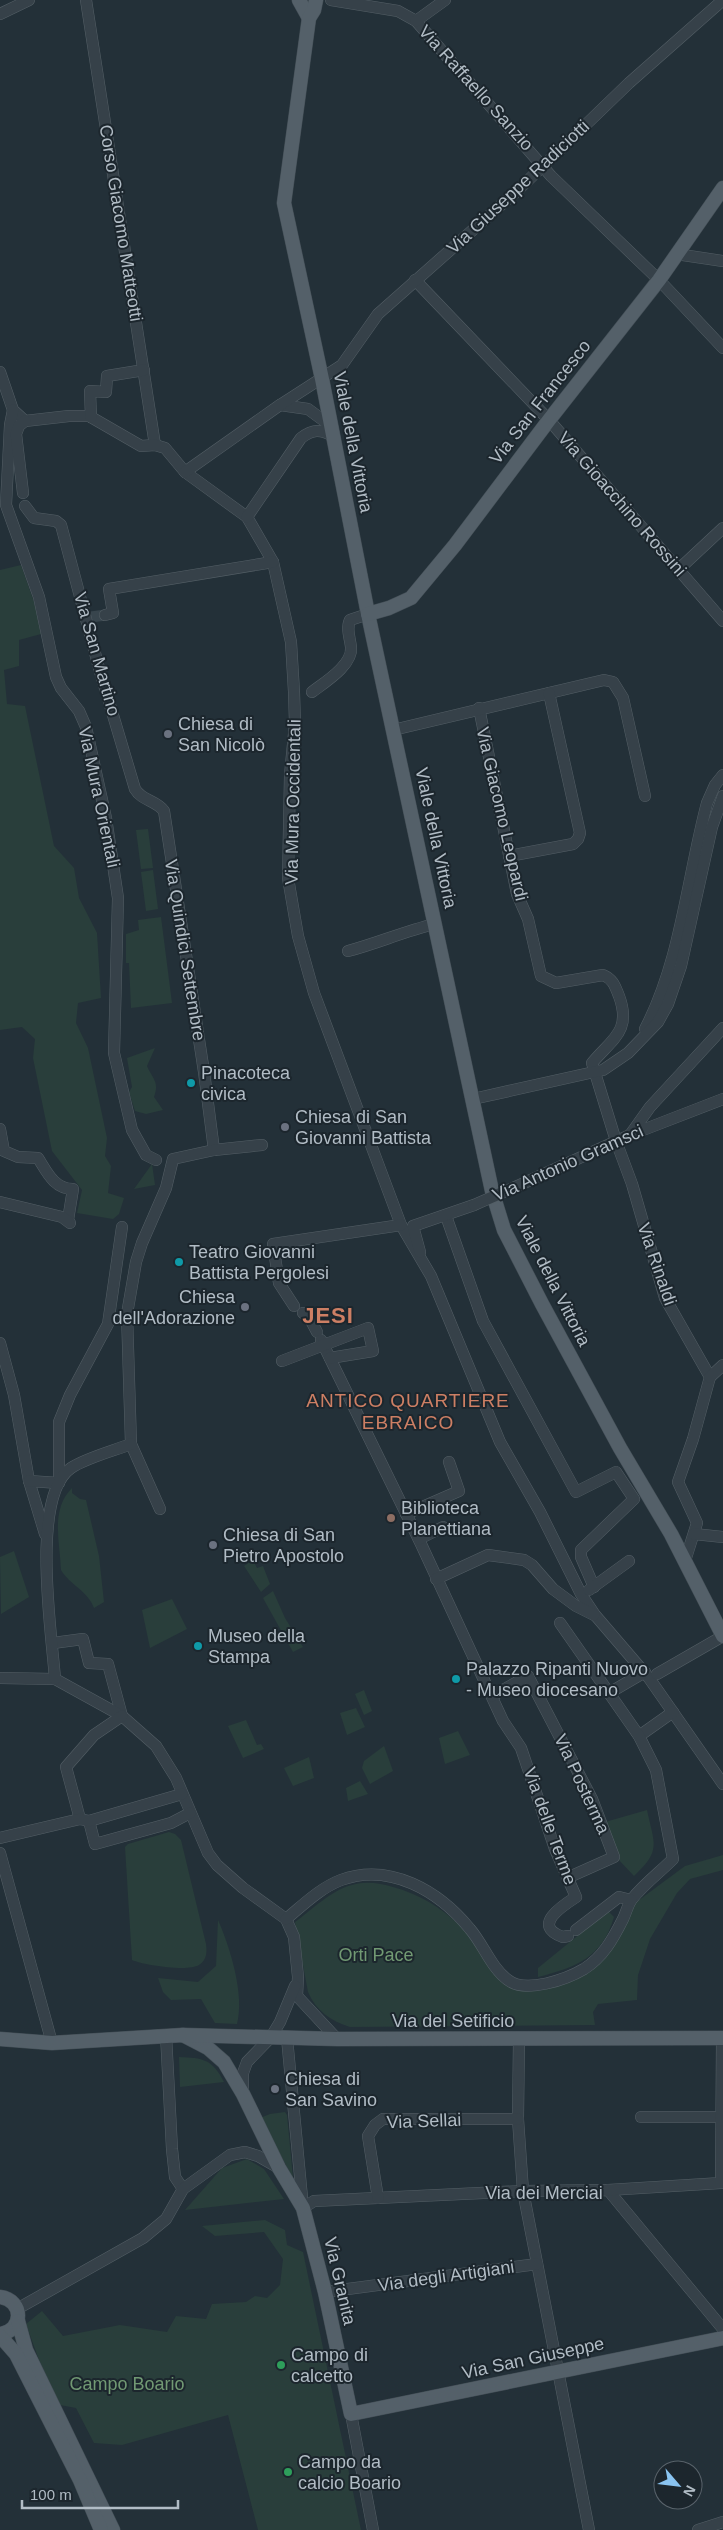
<svg xmlns="http://www.w3.org/2000/svg" width="723" height="2530" viewBox="0 0 723 2530" font-family="Arial,sans-serif">
<style>
.green{fill:#293e3b}
.lines{fill:none;stroke-linecap:round;stroke-linejoin:round}
.minor-tunnel{stroke:#38454d;stroke-width:11;stroke-dasharray:11 5.5;stroke-linecap:butt}
.minor-casing{stroke:#545f66;stroke-width:12}
.major-casing{stroke:#424d55;stroke-width:15}
.minor{stroke:#364149;stroke-width:11}
.major{stroke:#546069;stroke-width:14}
.minor-bridge-casing{stroke:#545f66;stroke-width:12;stroke-linecap:butt}
.minor-bridge{stroke:#364149;stroke-width:11}
.worship-dot{fill:#6b7280;stroke:#1c262d;stroke-width:2}
.culture-dot{fill:#0f9aa8;stroke:#1c262d;stroke-width:2}
.education-dot{fill:#8d6e63;stroke:#1c262d;stroke-width:2}
.leisure-dot{fill:#2e9e5b;stroke:#1c262d;stroke-width:2}
.labels{text-anchor:middle;stroke-width:4;stroke-linejoin:round;paint-order:stroke}
.street-label{font-size:18px;fill:#b1bcc5;stroke:#1c262d}
.poi-label{font-size:18px;fill:#b1bcc5;stroke:#1c262d;text-anchor:start}
.park-label{font-size:18px;fill:#719973;stroke:#1c262d}
.neighbourhood-label{font-size:19px;letter-spacing:1px;fill:#cd7f64;stroke:#1c262d}
.district-label{font-size:22px;font-weight:bold;letter-spacing:1px;fill:#cd7f64;stroke:#1c262d}
</style>
<rect width="100%" height="100%" fill="#233038"/>
<g class="green">
<polygon points="21,565 34,602 41,634 19,640 19,666 4,670 7,704 25,706 54,846 74,868 79,898 97,933 101,998 78,1003 76,1023 88,1048 107,1138 105,1156 111,1166 108,1193 124,1198 119,1214 113,1219 77,1213 82,1190 52,1151 33,1058 35,1039 22,1027 0,1030 0,570"/>
<polygon points="148,829 153,868 141,869 136,830"/>
<polygon points="153,870 158,909 146,911 141,872"/>
<polygon points="161,917 172,1003 131,1008 129,963 126,963 126,934 139,930 138,920"/>
<path d="M155,1048L147,1066C152,1078 160,1082 154,1097L163,1110L146,1114L135,1111L129,1092L132,1087L127,1058Z"/>
<polygon points="152,1164 155,1185 134,1189"/>
<path d="M72,1488V1493L80,1499L86,1500L99,1556L104,1602L94,1608C88,1591 70,1585 61,1570C60,1542 50,1510 72,1488Z"/>
<polygon points="14,1551 29,1597 1,1614 0,1557"/>
<polygon points="253,1560 257,1568 263,1566 270,1584 261,1592 244,1566"/>
<polygon points="273,1591 285,1618 303,1647 293,1652 263,1598"/>
<polygon points="172,1599 187,1629 150,1648 142,1610"/>
<polygon points="364,1690 372,1711 364,1715 355,1694"/>
<polygon points="356,1708 365,1727 347,1735 340,1713"/>
<polygon points="246,1720 257,1745 261,1744 264,1749 243,1758 228,1726"/>
<polygon points="458,1731 470,1755 445,1764 439,1738"/>
<polygon points="384,1746 393,1771 370,1784 362,1768 364,1761"/>
<polygon points="309,1757 314,1778 293,1786 284,1768"/>
<polygon points="360,1781 368,1794 348,1801 346,1788"/>
<path d="M647,1810C654,1844 662,1850 634,1876L618,1859L605,1822Z"/>
<path d="M169,1832L175,1834L181,1840L206,1944C207,1952 207,1960 199,1965C188,1972 143,1965 132,1960L125,1847L128,1844Z"/>
<path d="M723,1855V1870L690,1879L677,1893L650,1939L638,1975L637,2000L598,2004L593,2012L595,2025L350,2027C331,2021 316,2011 308,1992L295,1922C312,1910 331,1890 352,1885C365,1881 380,1883 393,1887C451,1903 480,1946 517,1989L539,1991L566,1983L601,1963L617,1941L635,1903L685,1866Z"/>
<path d="M608,1911L614,1917C602,1958 576,1967 538,1977V1968Z"/>
<path d="M218,1920C230,1947 245,1995 237,2024L215,2023L201,1999L171,2000L163,1992L158,1978L198,1982L216,1966Z"/>
<path d="M179,2057C203,2058 212,2059 224,2082L180,2087Z"/>
<polygon points="285,2112 287,2115 293,2178 260,2118 270,2114"/>
<polygon points="247,2159 264,2169 284,2199 185,2210 222,2168"/>
<polygon points="265,2220 285,2230 287,2245 303,2252 361,2530 258,2530 228,2415 122,2445 94,2443 76,2408 60,2405 39,2360 26,2324 42,2311 63,2336 120,2325 167,2332 176,2316 206,2319 212,2304 246,2302 255,2296 267,2298 280,2285 283,2259 264,2232 215,2236 202,2226"/>
</g>
<g class="lines">
<polyline class="minor-tunnel" points="91,617 105,615"/>
<g class="minor-casing">
<g id="minor">
<polyline points="86,0 155,445"/>
<polyline points="331,0 398,11 416,21 551,176 659,280 723,348"/>
<polyline points="0,14 29,0"/>
<polyline points="416,21 445,0"/>
<polyline points="676,254 723,261"/>
<polyline points="415,280 549,420 723,621"/>
<polyline points="0,372 13,410 25,421 69,416 89,416 141,446 155,445 165,448 185,472 247,517 273,562 291,642 294,692 295,723 290,775 288,878 298,936 314,993 401,1225 431,1276 500,1442 540,1512 581,1594 595,1615 649,1678 723,1784"/>
<polyline points="280,405 308,409 331,426"/>
<polyline points="13,410 10,425 6,505 39,597 56,677 61,688 79,711 86,727 106,818 118,898 114,1053 132,1130 146,1155 156,1160"/>
<polyline points="91,417 90,391 106,392 107,376 144,370"/>
<polyline points="185,472 280,405 342,365 378,314 518,190 629,83 723,0"/>
<polyline points="23,493 16,434 19,426 25,421"/>
<path d="M25,506L34,518L56,521L61,525L99,668L135,789C142,801 156,800 164,811L204,1072L214,1150"/>
<path d="M247,517L301,438C313,429 320,429 333,436"/>
<polyline points="679,569 723,528"/>
<polyline points="105,615 113,613 109,589 273,562"/>
<path d="M312,692C325,682 353,665 351,647C350,638 346,628 350,620L368,614"/>
<path d="M479,708L517,894L528,919L541,976L556,983L603,975C613,979 615,986 619,996C632,1031 612,1039 592,1063L616,1141L632,1184L665,1298L710,1377L693,1439L678,1482L697,1523L685,1561"/>
<polyline points="393,730 604,680 613,682 623,698 645,796"/>
<polyline points="509,856 573,844 578,839 580,833 549,693"/>
<path d="M348,951C378,943 405,931 435,924"/>
<path d="M645,1029C681,960 687,878 707,803L715,785L723,775"/>
<polyline points="473,1099 603,1070 628,1053 658,1022 668,1004 681,966 712,827 723,796"/>
<path d="M0,1129L4,1151L18,1157L38,1158C47,1172 54,1189 73,1189L68,1220"/>
<polyline points="630,1135 650,1107 723,1028"/>
<polyline points="513,1188 630,1135 723,1099"/>
<polyline points="0,1202 62,1217 70,1223"/>
<polyline points="446,1216 483,1321 576,1492 616,1472 634,1499 581,1550 581,1557 594,1587"/>
<polyline points="420,1252 413,1226 474,1205"/>
<polyline points="294,1306 279,1283 273,1244 401,1225"/>
<polyline points="303,1313 309,1317 317,1332"/>
<path d="M321,1340L421,1544L503,1721L521,1748L555,1849L576,1897C562,1906 531,1926 563,1937L568,1936"/>
<polyline points="0,1343 14,1395 29,1481 45,1534"/>
<polyline points="282,1361 368,1328 373,1351 330,1358"/>
<polyline points="710,1377 723,1365"/>
<polyline points="29,1481 59,1483 59,1422 70,1395 108,1324 122,1227"/>
<polyline points="160,1509 131,1444 127,1314 136,1262 142,1243 166,1188 173,1159 214,1150 262,1145"/>
<polyline points="406,1514 459,1491 449,1462"/>
<polyline points="694,1534 723,1537"/>
<polyline points="419,1539 443,1527"/>
<polyline points="436,1579 488,1555 524,1560 532,1565 553,1589 576,1606 594,1615"/>
<polyline points="589,1590 629,1561"/>
<polyline points="560,1623 609,1693 645,1672"/>
<polyline points="53,1643 83,1639 89,1663 108,1664 122,1716"/>
<polyline points="657,1674 723,1636"/>
<polyline points="0,1678 55,1679 122,1716 156,1746 176,1778 208,1853 217,1865 243,1888 286,1919 294,1937 298,1977 297,1996 337,2039"/>
<path d="M55,1679C52,1635 30,1496 71,1468C86,1458 113,1451 131,1444"/>
<polyline points="492,1696 528,1676 592,1799 614,1857 567,1878"/>
<polyline points="639,1736 673,1712"/>
<polyline points="80,1819 66,1767 94,1735 122,1716"/>
<polyline points="89,1821 95,1844 171,1823 190,1813"/>
<polyline points="0,1838 80,1819 89,1821 182,1794"/>
<polyline points="0,1853 52,2043"/>
<path d="M286,1919C303,1905 320,1888 341,1880C390,1862 439,1891 470,1929C483,1944 492,1969 508,1980C526,1994 567,1979 584,1969C603,1957 613,1939 623,1919C626,1913 628,1904 632,1899C644,1884 660,1872 673,1859L656,1770L639,1736L609,1693"/>
<polyline points="576,1930 619,1897 631,1900"/>
<polyline points="166,2035 172,2149 175,2177 183,2189"/>
<polyline points="287,2038 303,2208 314,2201 523,2191 608,2190 723,2329"/>
<polyline points="519,2039 518,2119 523,2191 589,2530"/>
<polyline points="243,2094 243,2073 247,2062 271,2037 280,2022 295,1986"/>
<polyline points="641,2117 721,2117"/>
<polyline points="608,2190 721,2183 722,2038"/>
<polyline points="378,2198 368,2136 375,2125 383,2119 518,2119"/>
<polyline points="325,2292 537,2264"/>
<polyline points="17,2309 143,2238 166,2219 183,2189 230,2155 245,2152 258,2156 279,2168"/>
<polyline points="351,2414 373,2530"/>
<polyline points="698,2530 723,2522"/>
</g>
</g>
<g class="major-casing">
<g id="major">
<polyline points="299,0 309,18"/>
<polyline points="316,0 314,10 309,18 284,203 322,379 368,614 492,1191 504,1230 542,1304 620,1448 671,1534 723,1636"/>
<polyline points="368,614 389,608 411,598 455,545 549,420 659,280 723,188"/>
<polyline points="183,2035 208,2048 224,2062 243,2094 279,2168 303,2208 325,2292 351,2414 723,2338"/>
<polyline points="0,2039 52,2043 183,2035 337,2039 723,2038"/>
<path d="M0,2297C24,2300 24,2331 0,2334"/>
<polyline points="18,2321 26,2350 113,2530"/>
<polyline points="0,2336 16,2354 80,2480 101,2530"/>
</g>
</g>
<use href="#minor" class="minor"/>
<use href="#major" class="major"/>
<g class="minor-bridge-casing">
<polyline id="minor-bridge" points="474,1205 513,1188"/>
</g>
<use href="#minor-bridge" class="minor-bridge"/>
</g>
<g class="worship-dot">
<circle cx="168" cy="734" r="5"/>
<circle cx="285" cy="1127" r="5"/>
<circle cx="245" cy="1307" r="5"/>
<circle cx="213" cy="1545" r="5"/>
<circle cx="275" cy="2089" r="5"/>
</g>
<g class="culture-dot">
<circle cx="191" cy="1083" r="5"/>
<circle cx="179" cy="1262" r="5"/>
<circle cx="198" cy="1646" r="5"/>
<circle cx="456" cy="1679" r="5"/>
</g>
<circle class="education-dot" cx="391" cy="1518" r="5"/>
<g class="leisure-dot">
<circle cx="281" cy="2365" r="5"/>
<circle cx="288" cy="2472" r="5"/>
</g>
<g class="labels">
<g class="street-label">
<text transform="translate(476 88) rotate(48)" y="6">Via Raffaello Sanzio</text>
<text transform="translate(518 187) rotate(-43)" y="6">Via Giuseppe Radiciotti</text>
<text transform="translate(121 223) rotate(81)" y="6">Corso Giacomo Matteotti</text>
<text transform="translate(540 402) rotate(-52)" y="6">Via San Francesco</text>
<text transform="translate(353 442) rotate(79)" y="6">Viale della Vittoria</text>
<text transform="translate(622 504) rotate(49)" y="6">Via Gioacchino Rossini</text>
<text transform="translate(97 654) rotate(74)" y="6">Via San Martino</text>
<text transform="translate(99 797) rotate(78)" y="6">Via Mura Orientali</text>
<text transform="translate(293 802) rotate(-89)" y="6">Via Mura Occidentali</text>
<text transform="translate(502 814) rotate(77)" y="6">Via Giacomo Leopardi</text>
<text transform="translate(436 838) rotate(78)" y="6">Viale della Vittoria</text>
<text transform="translate(185 950) rotate(81)" y="6">Via Quindici Settembre</text>
<text transform="translate(568 1163) rotate(-24)" y="6">Via Antonio Gramsci</text>
<text transform="translate(657 1264) rotate(71)" y="6">Via Rinaldi</text>
<text transform="translate(553 1281) rotate(63)" y="6">Viale della Vittoria</text>
<text transform="translate(582 1784) rotate(65)" y="6">Via Posterma</text>
<text transform="translate(550 1826) rotate(70)" y="6">Via delle Terme</text>
<text x="453" y="2027">Via del Setificio</text>
<text transform="translate(424 2121) rotate(-2)" y="6">Via Sellai</text>
<text x="544" y="2199">Via dei Merciai</text>
<text transform="translate(446 2276) rotate(-8)" y="6">Via degli Artigiani</text>
<text transform="translate(340 2281) rotate(77)" y="6">Via Granita</text>
<text transform="translate(533 2358) rotate(-12)" y="6">Via San Giuseppe</text>
</g>
<g class="poi-label">
<text x="178" y="730">Chiesa di<tspan x="178" dy="21">San Nicolò</tspan></text>
<text x="201" y="1079">Pinacoteca<tspan x="201" dy="21">civica</tspan></text>
<text x="295" y="1123">Chiesa di San<tspan x="295" dy="21">Giovanni Battista</tspan></text>
<text x="189" y="1258">Teatro Giovanni<tspan x="189" dy="21">Battista Pergolesi</tspan></text>
<text x="235" y="1303" text-anchor="end">Chiesa<tspan x="235" dy="21">dell'Adorazione</tspan></text>
<text x="401" y="1514">Biblioteca<tspan x="401" dy="21">Planettiana</tspan></text>
<text x="223" y="1541">Chiesa di San<tspan x="223" dy="21">Pietro Apostolo</tspan></text>
<text x="208" y="1642">Museo della<tspan x="208" dy="21">Stampa</tspan></text>
<text x="466" y="1675">Palazzo Ripanti Nuovo<tspan x="466" dy="21">- Museo diocesano</tspan></text>
<text x="285" y="2085">Chiesa di<tspan x="285" dy="21">San Savino</tspan></text>
<text x="291" y="2361">Campo di<tspan x="291" dy="21">calcetto</tspan></text>
<text x="298" y="2468">Campo da<tspan x="298" dy="21">calcio Boario</tspan></text>
</g>
<g class="park-label">
<text x="376" y="1961">Orti Pace</text>
<text x="127" y="2390">Campo Boario</text>
</g>
<g class="neighbourhood-label">
<text x="408" y="1407">ANTICO QUARTIERE<tspan x="408" dy="22">EBRAICO</tspan></text>
</g>
<g class="district-label">
<text x="328" y="1323">JESI</text>
</g>
</g>
<g transform="translate(678 2485) rotate(118)"><circle r="24" fill="#1c262d" stroke="#58626a"/>
<path d="M0-4L9 19L0 12L-9 19Z" fill="#8ac4f1"/>
<text y="-8" font-size="14" font-weight="bold" text-anchor="middle" fill="#b1bcc5">N</text>
</g>
<path d="M22 2500v8h156v-8" fill="none" stroke="#b1bcc5" stroke-width="2.5"/>
<text x="30" y="2500" font-size="15" fill="#b1bcc5" stroke="#1c262d" stroke-width="4" paint-order="stroke">100 m</text>
</svg>
